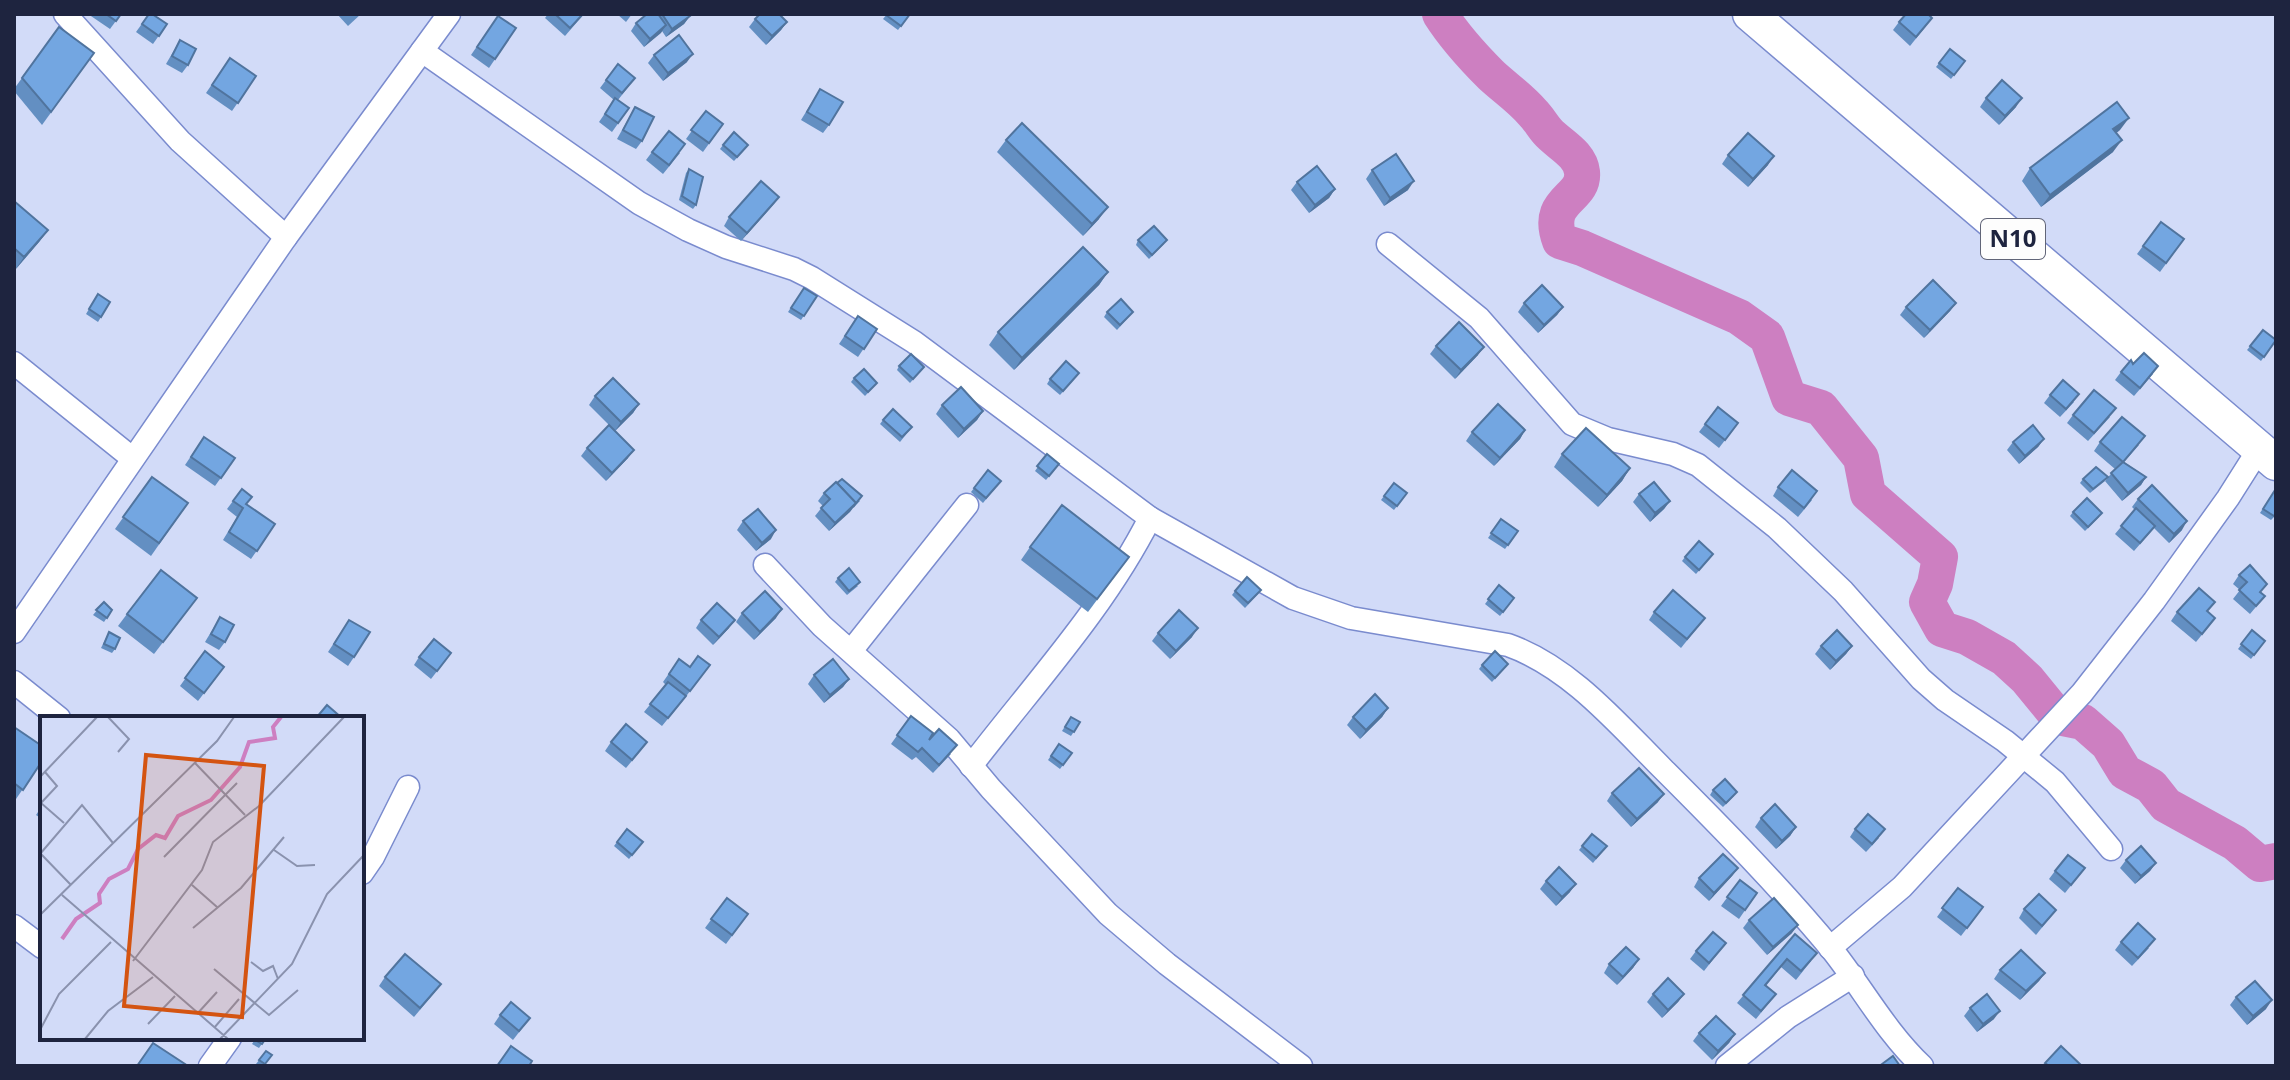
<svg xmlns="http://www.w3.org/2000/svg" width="2290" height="1080" viewBox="0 0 2290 1080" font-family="'Open Sans',sans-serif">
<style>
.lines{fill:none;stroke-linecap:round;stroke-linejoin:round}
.river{stroke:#cd7fc1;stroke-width:36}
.street-casing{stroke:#7a8bce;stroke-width:25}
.primary-casing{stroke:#7a8bce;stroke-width:37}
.street{stroke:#fff;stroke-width:22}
.primary{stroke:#fff;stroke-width:34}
.wall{fill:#638fc2}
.shaded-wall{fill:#50749e}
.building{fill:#73a6e1;stroke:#50749e;stroke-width:2}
.labels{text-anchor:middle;stroke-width:6;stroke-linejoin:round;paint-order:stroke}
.shield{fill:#fdfdfd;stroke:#616578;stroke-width:2}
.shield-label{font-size:24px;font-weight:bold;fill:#1e243f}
.inset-river{fill:none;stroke:#cd7fc1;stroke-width:4}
.inset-road{fill:none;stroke:#8a92ae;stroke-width:2}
.view{fill:#d45411;fill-opacity:0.15;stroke:#d45411;stroke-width:4}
.inset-edge{fill:none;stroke:#1e243f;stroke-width:4}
</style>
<rect width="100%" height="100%" fill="#d2dbf8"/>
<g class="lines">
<path class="river" d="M1440,14C1454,36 1473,57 1491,75C1505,88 1520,98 1532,112C1538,118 1542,125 1547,131C1558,144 1580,153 1582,172C1585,200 1544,198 1560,241L1582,248L1739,317L1767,337L1789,398L1821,408L1861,458L1868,494L1940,557L1935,584L1927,602L1942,629L1967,637L2004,658L2027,679L2058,717L2083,722L2108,744L2125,772L2151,786L2166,805L2235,843L2260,864L2276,861"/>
<g class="street-casing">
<g id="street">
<polyline points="65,14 180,141 286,237"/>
<path d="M422,51L639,203L688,230L726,247L794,269L812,278L914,342L1150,518L1293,598L1351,618L1508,645C1570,667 1617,723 1663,769C1721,827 1780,887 1833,951C1863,989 1886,1032 1922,1066"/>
<polyline points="1388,244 1479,318 1572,424 1608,439 1673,454 1698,465 1777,528 1843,591 1921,679 1945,700 2005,741 2055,782 2111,849"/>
<polyline points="14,363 132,458"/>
<polyline points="765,565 822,626 949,739 991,789 1108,914 1167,964 1301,1066"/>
<polyline points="14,632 286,237 449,14"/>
<polyline points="851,651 967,505"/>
<polyline points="14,682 59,718"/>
<path d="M971,766C1033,685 1104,609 1150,518"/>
<polyline points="362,873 373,857 408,787"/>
<polyline points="14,926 42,947"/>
<polyline points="1830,948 1902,887 2082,693 2154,601 2228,498 2259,449"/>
<polyline points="210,1066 230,1038"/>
<polyline points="1727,1066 1788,1017 1853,976"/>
</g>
</g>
<g class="primary-casing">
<polyline id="primary" points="1750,14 2276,463"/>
</g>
<use href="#street" class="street"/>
<use href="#primary" class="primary"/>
</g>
<g class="wall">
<polygon points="88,14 121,14 110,29"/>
<polygon points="149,14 167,24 153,44 136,32"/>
<polygon points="337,14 361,14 348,26"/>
<polygon points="548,14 584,14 565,36 545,18"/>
<polygon points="617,14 632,14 626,22"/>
<polygon points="647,14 689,14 690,16 684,24 666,37 662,31 644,47 631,31 636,23"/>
<polygon points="887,14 910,14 898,30 883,19"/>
<polygon points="498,16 516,28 489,68 471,55"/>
<polygon points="755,19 787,22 781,30 766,45 749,27"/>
<polygon points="1899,22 1926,26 1910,46 1893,30"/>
<polygon points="59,27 94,53 42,125 14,91 14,89"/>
<polygon points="180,40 188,65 182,73 166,64"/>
<polygon points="1950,49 1965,61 1951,79 1936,67"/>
<polygon points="654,55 687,62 663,81 648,63"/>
<polygon points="230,58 256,76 232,111 206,93"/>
<polygon points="618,64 629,86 618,100 629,108 612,132 599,122 614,100 600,88"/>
<polygon points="820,89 829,125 823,133 801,120"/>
<polygon points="1986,98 2016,107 1999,125 1980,107"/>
<polygon points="635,107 642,141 636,149 617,139"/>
<polygon points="706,111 723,124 703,152 686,139"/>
<polygon points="2120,130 2116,133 2113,152 2041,207 2022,181 2030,168"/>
<polygon points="1006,140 1099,219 1083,236 997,152"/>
<polygon points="723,145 745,149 734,161 720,149"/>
<polygon points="652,152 680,153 663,174 646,160"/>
<polygon points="1728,155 1768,165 1748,187 1722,164"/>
<polygon points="689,169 696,205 693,209 679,200 686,173"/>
<polygon points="1372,170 1408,190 1384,206 1366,179"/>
<polygon points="1297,182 1335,189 1329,198 1309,213 1291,190"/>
<polygon points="779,197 741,241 724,226 729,217"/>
<polygon points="14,201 48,230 39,242 15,270 14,268"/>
<polygon points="2161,222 2184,239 2160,272 2137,254"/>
<polygon points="1138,240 1164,244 1149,259 1136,245"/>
<polygon points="1108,272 1099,285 1014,370 989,345 998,332"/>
<polygon points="804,288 817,296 801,320 788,312"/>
<polygon points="98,294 110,302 98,322 86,314"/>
<polygon points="1524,303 1563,307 1557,315 1538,333 1518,312"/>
<polygon points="1956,303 1950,311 1924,338 1900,315 1906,307"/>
<polygon points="1107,312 1133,312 1117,330 1104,317"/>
<polygon points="858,316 877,329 858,357 839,344"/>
<polygon points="2263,330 2276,340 2261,361 2247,350"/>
<polygon points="1436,346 1478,355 1455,379 1430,354"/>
<polygon points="2133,364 2153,374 2134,396 2115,380 2121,372"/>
<polygon points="899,366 924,367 910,383 897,370"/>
<polygon points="1076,377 1060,395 1047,384 1050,379"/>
<polygon points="854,378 877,383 865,396 851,382"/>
<polygon points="2050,395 2074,402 2060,417 2044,403"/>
<polygon points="595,396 639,404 633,413 615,431 589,405"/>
<polygon points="942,405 983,411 977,420 958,438 936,414"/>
<polygon points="1718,407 1738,423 1719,448 1699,432"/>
<polygon points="2073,415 2110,417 2088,441 2067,423"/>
<polygon points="883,420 912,427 900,442 880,424"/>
<polygon points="1525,430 1520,439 1494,466 1466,441 1472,432"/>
<polygon points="204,437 235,458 215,486 185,465"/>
<polygon points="2044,439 2038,447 2019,464 2007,450 2013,442"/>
<polygon points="2100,442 2139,445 2124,462 2146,477 2141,485 2122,501 2105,481 2115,469 2094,451"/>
<polygon points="587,448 628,458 606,481 581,456"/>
<polygon points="1047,454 1059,464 1046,480 1035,471"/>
<polygon points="1562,454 1630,468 1622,481 1598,507 1554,467"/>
<polygon points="988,470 1001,481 983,503 971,492"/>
<polygon points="152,477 188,503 151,556 115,529"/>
<polygon points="2083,479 2105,481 2090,493 2080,483"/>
<polygon points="1394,483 1407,493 1394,510 1381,500"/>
<polygon points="1778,487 1812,500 1798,517 1773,496"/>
<polygon points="242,489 246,505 275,524 251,559 223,540 237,517 227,509"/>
<polygon points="2275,490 2276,491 2276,515 2271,520 2260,513"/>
<polygon points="824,493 860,501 829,531 815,516 823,506 818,501"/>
<polygon points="1639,494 1670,501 1664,509 1650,522 1633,502"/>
<polygon points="2138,499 2182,530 2169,543 2154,528 2134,551 2115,534 2135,510 2132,507"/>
<polygon points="2073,512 2099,517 2085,531 2070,516"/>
<polygon points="1501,519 1518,531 1505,549 1488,538"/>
<polygon points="743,521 771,539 756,551 737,530"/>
<polygon points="1030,547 1129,557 1088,612 1021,560"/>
<polygon points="1713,554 1696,574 1682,561 1685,557"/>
<polygon points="2239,575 2265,596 2250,614 2233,599 2240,590 2233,584"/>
<polygon points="838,578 858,586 847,595 835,582"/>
<polygon points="1499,585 1514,598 1500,616 1485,604"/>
<polygon points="1235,591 1258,594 1245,608 1232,595"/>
<polygon points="197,598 154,654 118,626 127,614"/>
<polygon points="104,602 112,610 104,622 93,615"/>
<polygon points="2208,611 2209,626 2196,642 2171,621 2177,612"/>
<polygon points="1654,612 1705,618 1681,648 1649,620"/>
<polygon points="742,613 776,618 754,640 736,622"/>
<polygon points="220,617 225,642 219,650 205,642"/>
<polygon points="349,620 354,657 348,666 328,652"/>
<polygon points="701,620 729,628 713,645 696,628"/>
<polygon points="2252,630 2265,641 2251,659 2238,649"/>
<polygon points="109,632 115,649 112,653 101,648"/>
<polygon points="1158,633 1192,637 1170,659 1152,641"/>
<polygon points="1821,646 1852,646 1846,654 1830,670 1815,654"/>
<polygon points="205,651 224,667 198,701 180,686"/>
<polygon points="451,653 431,679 414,665 419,657"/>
<polygon points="679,659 690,667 710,665 684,699 662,726 644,712 666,685 663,682"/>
<polygon points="1508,664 1492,682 1479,669 1482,665"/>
<polygon points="814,675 849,679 843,687 824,703 808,684"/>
<polygon points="1388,708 1382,717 1360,739 1347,725 1353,717"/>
<polygon points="911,716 929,740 951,754 933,773 916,757 912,760 891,744"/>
<polygon points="1071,717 1080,722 1071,736 1062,731"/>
<polygon points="14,727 42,761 14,802"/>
<polygon points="611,742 641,750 626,768 605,751"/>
<polygon points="1059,744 1072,753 1060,769 1048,760"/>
<polygon points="1713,790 1734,796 1723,807 1710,795"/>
<polygon points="1612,793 1658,802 1631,827 1607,801"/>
<polygon points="42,806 42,819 36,815"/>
<polygon points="1761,818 1796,827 1790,836 1776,849 1755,827"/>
<polygon points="627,829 643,842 629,859 614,846"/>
<polygon points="1855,829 1879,838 1866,852 1850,837"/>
<polygon points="1592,834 1607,846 1593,863 1579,850"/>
<polygon points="2126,860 2156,863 2150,871 2135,884 2120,868"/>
<polygon points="1738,868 1732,876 1709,901 1694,887 1699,878"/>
<polygon points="2085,868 2065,893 2049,879 2055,871"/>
<polygon points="1740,880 1757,893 1739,919 1721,906"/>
<polygon points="1546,881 1570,892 1556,906 1540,889"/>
<polygon points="1958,888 1983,907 1961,936 1937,917"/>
<polygon points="727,898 748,914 726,944 705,928"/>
<polygon points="2024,909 2056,910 2036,935 2019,918"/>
<polygon points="1749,920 1792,933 1767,955 1743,928"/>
<polygon points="1795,934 1811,961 1796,980 1781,967 1766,986 1776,994 1756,1019 1737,1003"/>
<polygon points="2121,942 2149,948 2132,966 2115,950"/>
<polygon points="1726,943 1704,971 1690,959 1696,951"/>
<polygon points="1639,959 1633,968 1617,985 1604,973 1609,964"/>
<polygon points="2000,970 2045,973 2039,981 2020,1000 1994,979"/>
<polygon points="385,977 435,992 414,1017 379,986"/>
<polygon points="1653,994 1684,994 1678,1002 1662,1018 1647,1002"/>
<polygon points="2236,997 2266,1009 2247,1025 2230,1005"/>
<polygon points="1970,1008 1994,1019 1977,1032 1964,1016"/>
<polygon points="500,1015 530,1018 513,1040 494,1024"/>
<polygon points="1699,1033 1735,1034 1729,1043 1712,1060 1693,1041"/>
<polygon points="256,1038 266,1038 259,1048 252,1044"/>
<polygon points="266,1051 272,1055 264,1066 259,1066 256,1064"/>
</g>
<g class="shaded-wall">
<polygon points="690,16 684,24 666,37 672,29"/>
<polygon points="787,22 781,30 766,45 772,36"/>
<polygon points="666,25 661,33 644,47 650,39"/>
<polygon points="693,54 687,62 663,81 668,73"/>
<polygon points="2022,98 2016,107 1999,125 2005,116"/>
<polygon points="2129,118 2120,130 2105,142 2113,129"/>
<polygon points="2122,140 2113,152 2041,207 2050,195"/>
<polygon points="1774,156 1768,165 1748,187 1753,179"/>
<polygon points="1414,181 1408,190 1384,206 1390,198"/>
<polygon points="1335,189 1329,198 1309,213 1315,205"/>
<polygon points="779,197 773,205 741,241 747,233"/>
<polygon points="1108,207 1099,219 1083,236 1092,224"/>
<polygon points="48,230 39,242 15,270 24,257"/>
<polygon points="1108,272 1099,285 1014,370 1022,358"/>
<polygon points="1956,303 1950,311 1924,338 1930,330"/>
<polygon points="1563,307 1557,315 1538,333 1544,325"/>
<polygon points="1484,347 1478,355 1455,379 1461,370"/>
<polygon points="639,404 633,413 615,431 621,422"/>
<polygon points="983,411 977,420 958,438 964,429"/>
<polygon points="1525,430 1520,439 1494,466 1500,458"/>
<polygon points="2044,439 2038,447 2019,464 2025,456"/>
<polygon points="634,450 628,458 606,481 612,473"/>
<polygon points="1630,468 1622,481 1598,507 1607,495"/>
<polygon points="2146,477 2141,485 2122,501 2128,493"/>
<polygon points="862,496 850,512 829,531 835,523"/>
<polygon points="1670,501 1664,509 1650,522 1655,513"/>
<polygon points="2187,521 2182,530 2169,543 2174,534"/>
<polygon points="776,530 771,539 756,551 762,543"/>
<polygon points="782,609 776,618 754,640 760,632"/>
<polygon points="735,620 729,628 713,645 719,637"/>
<polygon points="1198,628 1192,637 1170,659 1176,651"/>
<polygon points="1852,646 1846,654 1830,670 1836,661"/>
<polygon points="849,679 843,687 824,703 830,695"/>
<polygon points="1388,708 1382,717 1360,739 1366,730"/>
<polygon points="1664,794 1658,802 1631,827 1637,819"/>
<polygon points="1796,827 1790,836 1776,849 1782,841"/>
<polygon points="2156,863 2150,871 2135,884 2141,876"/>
<polygon points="1738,868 1732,876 1709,901 1714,893"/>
<polygon points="1576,884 1570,892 1556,906 1562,897"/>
<polygon points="1798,925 1792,933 1767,955 1773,947"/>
<polygon points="1639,959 1633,968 1617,985 1623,977"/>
<polygon points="2045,973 2039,981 2020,1000 2026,991"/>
<polygon points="1684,994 1678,1002 1662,1018 1668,1010"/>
<polygon points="2272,1000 2266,1009 2247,1025 2253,1016"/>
<polygon points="2000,1011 1994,1019 1977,1032 1983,1024"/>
<polygon points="1735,1034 1729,1043 1712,1060 1718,1051"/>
</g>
<g class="building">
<polygon points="106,14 121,14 116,21"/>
<polygon points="149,14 152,14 167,24 159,36 142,24"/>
<polygon points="555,14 583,14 570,28"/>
<polygon points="647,14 658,14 666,25 650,39 636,23"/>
<polygon points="662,14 689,14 690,16 672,29"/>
<polygon points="760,14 779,14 787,22 772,36 755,19"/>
<polygon points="887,14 910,14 901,26 886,15"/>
<polygon points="1906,14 1928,14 1932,18 1916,37 1899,22"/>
<polygon points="498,16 516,28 495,59 477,47"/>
<polygon points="59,27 94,53 51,112 22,78"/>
<polygon points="679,35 693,54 668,73 654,55"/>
<polygon points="180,40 196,49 188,65 172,56"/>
<polygon points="1950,49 1965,61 1954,75 1939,63"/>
<polygon points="230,58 256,76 238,103 212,85"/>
<polygon points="618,64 635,78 622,93 606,80"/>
<polygon points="2002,80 2022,98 2005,116 1986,98"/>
<polygon points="820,89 843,102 829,125 807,112"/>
<polygon points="615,98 629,108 618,123 605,114"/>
<polygon points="2117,102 2129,118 2113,129 2122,140 2050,195 2030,168"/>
<polygon points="635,107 654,117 642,141 623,130"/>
<polygon points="706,111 723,124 709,143 691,130"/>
<polygon points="1022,123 1108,207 1092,224 1006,140"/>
<polygon points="669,131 685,144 669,165 652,152"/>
<polygon points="734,132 748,145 737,157 723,145"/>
<polygon points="1748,133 1774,156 1753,179 1728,155"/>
<polygon points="1396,154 1414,181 1390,198 1372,170"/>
<polygon points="1317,166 1335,189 1315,205 1297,182"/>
<polygon points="689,169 703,177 696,205 682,196"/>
<polygon points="761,181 779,197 747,233 729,217"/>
<polygon points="14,201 48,230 24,257 14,248"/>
<polygon points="2161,222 2184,239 2166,263 2143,246"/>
<polygon points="1154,226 1167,240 1152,255 1138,240"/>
<polygon points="1083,247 1108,272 1022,358 998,332"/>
<polygon points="1933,280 1956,303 1930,330 1906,307"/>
<polygon points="1542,285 1563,307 1544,325 1524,303"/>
<polygon points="804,288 817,296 804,316 791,308"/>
<polygon points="98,294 110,302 101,317 89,309"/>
<polygon points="1121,299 1133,312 1120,325 1107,312"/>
<polygon points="858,316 877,329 864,349 845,336"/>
<polygon points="1459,322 1484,347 1461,370 1436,346"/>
<polygon points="2263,330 2276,340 2264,357 2250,346"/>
<polygon points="2144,353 2158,366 2140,388 2121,372 2131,360 2133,364"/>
<polygon points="911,354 924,367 913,379 899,366"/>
<polygon points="1066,361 1079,373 1063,391 1050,379"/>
<polygon points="864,369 877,383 868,392 854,378"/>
<polygon points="613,378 639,404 621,422 595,396"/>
<polygon points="2063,380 2079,394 2066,409 2050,395"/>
<polygon points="961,387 983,411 964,429 942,405"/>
<polygon points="2094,390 2116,408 2094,433 2073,415"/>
<polygon points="1498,404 1525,430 1500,458 1472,432"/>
<polygon points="1718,407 1738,423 1725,440 1705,424"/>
<polygon points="893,409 912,427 902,437 883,420"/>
<polygon points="2122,417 2145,436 2123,462 2146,477 2128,493 2111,473 2123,462 2100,442"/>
<polygon points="609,425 634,450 612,473 587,448"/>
<polygon points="2033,425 2044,439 2025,456 2013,442"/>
<polygon points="1586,428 1630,468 1607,495 1562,454"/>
<polygon points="204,437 235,458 221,478 191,457"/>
<polygon points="1047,454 1059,464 1049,476 1037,466"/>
<polygon points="2096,467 2108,477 2093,489 2083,479"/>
<polygon points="988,470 1001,481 986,498 974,488"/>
<polygon points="1792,470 1817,491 1804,508 1778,487"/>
<polygon points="152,477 188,503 159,543 123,517"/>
<polygon points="842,479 862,496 853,507 856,503 837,483"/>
<polygon points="836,482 856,503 835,523 821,508 830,499 824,493"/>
<polygon points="1654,482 1670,501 1655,513 1639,494"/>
<polygon points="1394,483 1407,493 1397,506 1384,496"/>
<polygon points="2152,485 2187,521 2174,534 2138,499"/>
<polygon points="242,489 252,497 246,504 275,524 257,551 229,532 243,508 233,501"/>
<polygon points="2275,490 2276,491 2276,514 2274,516 2263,509"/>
<polygon points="2087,498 2102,513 2088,527 2073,512"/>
<polygon points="1062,505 1129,557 1097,599 1030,547"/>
<polygon points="2136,508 2155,526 2140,543 2121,526"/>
<polygon points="758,509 776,530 762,543 743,521"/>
<polygon points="1501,519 1518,531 1508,545 1491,533"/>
<polygon points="1699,541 1713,554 1699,570 1685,557"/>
<polygon points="2250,565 2267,584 2260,592 2265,596 2256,606 2239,590 2247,582 2239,575"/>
<polygon points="849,568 860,582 849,591 838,578"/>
<polygon points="161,570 197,598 163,642 127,614"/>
<polygon points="1247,577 1261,590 1248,603 1235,591"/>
<polygon points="1499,585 1514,598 1503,612 1488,599"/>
<polygon points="2199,588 2215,602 2207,611 2215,618 2202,634 2177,612"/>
<polygon points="1673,590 1705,618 1687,639 1654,612"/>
<polygon points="765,591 782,609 760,632 742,613"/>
<polygon points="104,602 112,610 107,618 96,610"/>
<polygon points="717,603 735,620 719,637 701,620"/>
<polygon points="1179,610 1198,628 1176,651 1158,633"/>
<polygon points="220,617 234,625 225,642 211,634"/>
<polygon points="349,620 370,632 354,657 334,644"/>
<polygon points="1837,630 1852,646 1836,661 1821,646"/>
<polygon points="2252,630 2265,641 2254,655 2241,644"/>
<polygon points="109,632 120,638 115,649 104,644"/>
<polygon points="434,639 451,653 437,671 419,657"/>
<polygon points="205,651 224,667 204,693 185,678"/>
<polygon points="1495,651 1508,664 1495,678 1482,665"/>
<polygon points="698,656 710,665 690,691 669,674 679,659 690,667"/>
<polygon points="833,659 849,679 830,695 814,675"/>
<polygon points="668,682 686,696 668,718 650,704"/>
<polygon points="1375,694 1388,708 1366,730 1353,717"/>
<polygon points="327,705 342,718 316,718"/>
<polygon points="911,716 933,733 929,740 939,729 957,745 939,765 922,748 918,752 897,735"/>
<polygon points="1071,717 1080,722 1074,732 1065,727"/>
<polygon points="626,724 647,742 632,760 611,742"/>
<polygon points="14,727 42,746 42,761 23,790 14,783"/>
<polygon points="1059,744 1072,753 1063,765 1051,756"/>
<polygon points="1639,768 1664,794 1637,819 1612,793"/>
<polygon points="1725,779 1737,792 1726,803 1713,790"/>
<polygon points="1775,804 1796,827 1782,841 1761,818"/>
<polygon points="1868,814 1885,829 1872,844 1855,829"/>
<polygon points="627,829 643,842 632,855 617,842"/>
<polygon points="1592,834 1607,846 1596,858 1582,846"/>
<polygon points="2141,846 2156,863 2141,876 2126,860"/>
<polygon points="1723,854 1738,868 1714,893 1699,878"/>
<polygon points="2068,855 2085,868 2071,885 2055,871"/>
<polygon points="1559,867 1576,884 1562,897 1546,881"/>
<polygon points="1740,880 1757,893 1745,910 1727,897"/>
<polygon points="1958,888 1983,907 1967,928 1942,908"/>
<polygon points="2039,894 2056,910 2042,926 2024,909"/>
<polygon points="727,898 748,914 732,935 711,919"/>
<polygon points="1774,898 1798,925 1773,947 1749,920"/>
<polygon points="2138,923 2155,939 2138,958 2121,942"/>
<polygon points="1713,932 1726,943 1709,963 1696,951"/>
<polygon points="1795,934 1817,953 1801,971 1787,959 1765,985 1776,994 1761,1011 1743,995"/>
<polygon points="1626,947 1639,959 1623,977 1609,964"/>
<polygon points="2021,950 2045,973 2026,991 2000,970"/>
<polygon points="405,954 441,984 420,1008 385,977"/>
<polygon points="1668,978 1684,994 1668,1010 1653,994"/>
<polygon points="2255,981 2272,1000 2253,1016 2236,997"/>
<polygon points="1987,994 2000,1011 1983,1024 1970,1008"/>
<polygon points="511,1002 530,1018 519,1031 500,1015"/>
<polygon points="1716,1016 1735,1034 1718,1051 1699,1033"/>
<polygon points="256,1038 266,1038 262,1044 255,1040"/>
<polygon points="153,1043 188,1066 137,1066"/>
<polygon points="511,1046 532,1061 529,1066 497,1066"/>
<polygon points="2061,1046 2082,1066 2049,1066 2045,1063"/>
<polygon points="266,1051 272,1055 265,1064 259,1060"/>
<polygon points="1893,1056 1900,1066 1884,1066 1882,1064"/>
</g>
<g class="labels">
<rect class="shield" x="1981" y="219" width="64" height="40" rx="6"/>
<g class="shield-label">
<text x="2013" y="247">N10</text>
</g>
</g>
<g transform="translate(40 716)">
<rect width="324" height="324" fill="#d2dbf8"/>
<path class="inset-river" d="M22,223L36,203L60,187L59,178L69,163L88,153L98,133L116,119L125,122L138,100L171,84L200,51L209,26L235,22L233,11L241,1"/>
<path class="inset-road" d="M68,1L89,23L78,36M155,47L205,99M5,56L17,70L1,87L24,107M0,61L57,1M234,134L257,150L275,149M0,138L42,89L73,127M1,138L31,169M124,141L197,67M152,169L177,191M22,179L188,323M0,199L177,25L194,1M153,212L201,172L244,121M93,245L162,154L173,126L219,90L304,1M211,246L223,255L233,250L238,263M174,253L229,299L258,274M157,298L177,276M108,308L135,280M174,312L199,283M0,314L19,278L71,226M45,323L68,295L113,261M180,323L252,248L287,178L324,139"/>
<path class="view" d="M106,39L224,50L202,301L84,290Z"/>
<rect width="324" height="324" class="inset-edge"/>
</g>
<rect width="2290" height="1080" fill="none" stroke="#1e243f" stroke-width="32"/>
</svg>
